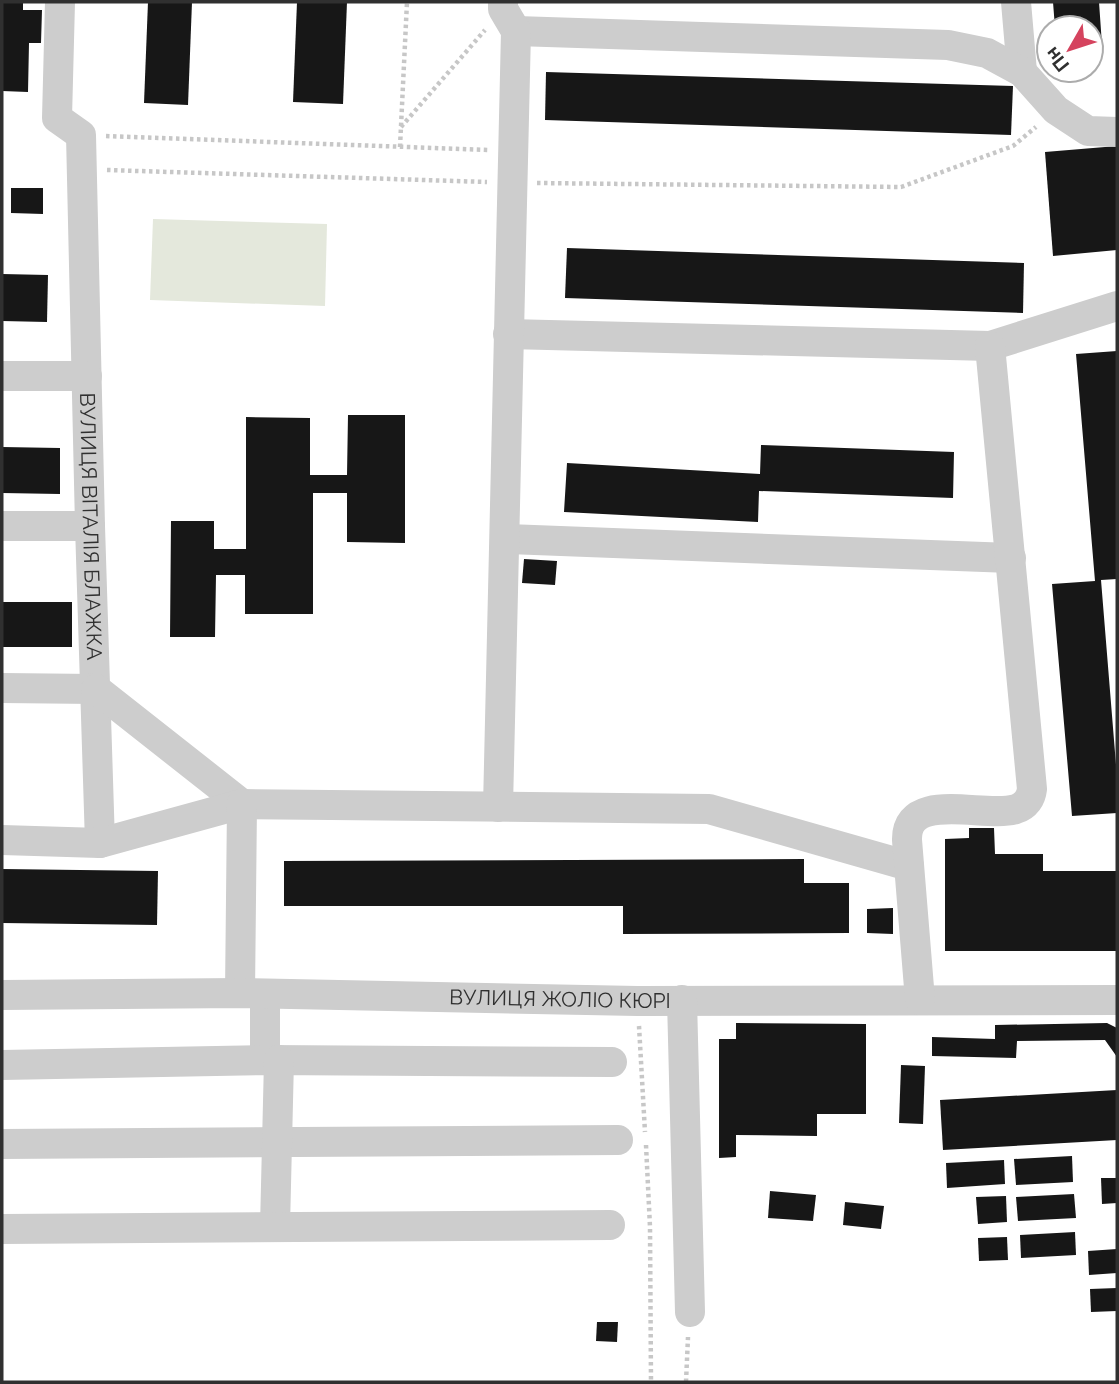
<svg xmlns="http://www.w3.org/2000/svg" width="1119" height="1384" viewBox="0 0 1119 1384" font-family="Raleway,sans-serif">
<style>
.pitch{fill:#e4e8dc}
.building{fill:#171717}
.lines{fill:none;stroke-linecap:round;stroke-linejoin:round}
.path{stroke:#c7c7c7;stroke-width:4.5;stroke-dasharray:3.5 3.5;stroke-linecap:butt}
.minor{stroke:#cdcdcd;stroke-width:30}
.labels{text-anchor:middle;stroke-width:7;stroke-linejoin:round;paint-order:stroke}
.street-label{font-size:21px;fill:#303030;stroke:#fff}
</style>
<rect width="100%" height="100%" fill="#fff"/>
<polygon class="pitch" points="153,219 327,224 325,306 150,300"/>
<g class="building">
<polygon points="2,2 23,2 23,10 42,10 41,43 29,43 28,92 2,91"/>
<polygon points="148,2 192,2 188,105 144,103"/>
<polygon points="297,2 347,2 343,104 293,102"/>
<polygon points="1053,2 1099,2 1102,45 1091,46 1091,28 1055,28"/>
<polygon points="546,72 1013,86 1011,135 545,120"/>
<polygon points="1117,146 1117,250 1053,256 1045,152"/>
<polygon points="11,188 43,188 43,214 11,213"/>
<polygon points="567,248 1024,263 1023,313 565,298"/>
<polygon points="2,274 48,275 47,322 2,321"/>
<polygon points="1117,351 1117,579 1101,580 1117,777 1117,813 1072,816 1052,584 1095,581 1076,354"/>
<polygon points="348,415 405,415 405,543 347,542 347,493 313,493 313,614 245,614 245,575 216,575 215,637 170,637 171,521 214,521 214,549 246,549 246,417 310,418 310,475 347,475"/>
<polygon points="761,445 954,452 953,498 759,491 758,522 564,512 567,463 760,474"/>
<polygon points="2,447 60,448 60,494 2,493"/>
<polygon points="524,559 557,561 555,585 522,583"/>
<rect x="2" y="602" width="70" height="45"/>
<polygon points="969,828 994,828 995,854 1043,854 1043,871 1117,871 1117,951 945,951 945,839 969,838"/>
<polygon points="804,859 804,883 849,883 849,933 623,934 623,906 284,906 284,861"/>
<polygon points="2,869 158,871 157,925 2,923"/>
<polygon points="893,908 893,934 867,933 867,909"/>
<polygon points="736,1023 866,1024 866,1114 817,1114 817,1136 736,1135 736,1157 719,1158 719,1039 736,1039"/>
<polygon points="1107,1023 1117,1028 1117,1057 1105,1040 1017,1041 1016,1058 932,1056 932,1037 995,1039 995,1025"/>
<polygon points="901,1065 925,1066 923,1124 899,1123"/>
<polygon points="1117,1090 1117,1140 943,1150 940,1100"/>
<polygon points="1072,1156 1073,1182 1016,1185 1014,1159"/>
<polygon points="1004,1160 1005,1184 947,1188 946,1163"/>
<polygon points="1101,1178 1117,1178 1117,1203 1102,1204"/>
<polygon points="770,1191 816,1195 813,1221 768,1218"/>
<polygon points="1074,1194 1076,1218 1018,1221 1016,1197"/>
<polygon points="1006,1196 1007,1222 978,1224 976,1197"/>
<polygon points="845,1202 884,1206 881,1229 843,1225"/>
<polygon points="1075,1232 1076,1255 1021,1258 1020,1235"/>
<polygon points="1007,1237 1008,1260 979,1261 978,1238"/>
<polygon points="1117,1249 1117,1273 1089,1275 1088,1251"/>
<polygon points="1117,1288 1117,1311 1091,1312 1090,1289"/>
<polygon points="597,1322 618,1322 617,1342 596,1341"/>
</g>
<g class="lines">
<g class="path">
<polyline points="401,127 485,30"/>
<polyline points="106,136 489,150"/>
<polyline points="400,147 407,2"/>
<polyline points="107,170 487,182"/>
<polyline points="537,183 901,187 1013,146 1036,127"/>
<polyline points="639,1026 645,1132"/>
<polyline points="646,1145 650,1227 651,1382"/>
<polyline points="686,1382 688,1337"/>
</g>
<g class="minor">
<path id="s1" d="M60,2L57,118L81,135L90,526L100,843"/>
<polyline points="1016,2 1022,72"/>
<polyline points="516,31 948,45 987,53 1022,72 1056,110 1088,131 1117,132"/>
<polyline points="508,334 990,346 1117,306"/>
<polyline points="2,376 87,376"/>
<polyline points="2,526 90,526"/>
<polyline points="505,539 1011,558"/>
<polyline points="2,688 96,689"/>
<polyline points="96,689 242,804"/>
<polyline points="498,807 516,31 503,9 503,2"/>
<polyline points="2,840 100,843 242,804 709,809 909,866"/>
<polyline points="240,993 242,804"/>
<polyline points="265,994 265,1060"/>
<path id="s2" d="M2,995L240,993L638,1001L1117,1000"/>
<polyline points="682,1000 690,1312"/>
<path d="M920,1000L907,840C906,789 986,819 1016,809C1026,806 1031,798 1032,789L990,346"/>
<polyline points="2,1065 265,1060 612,1062"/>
<polyline points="2,1144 618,1140"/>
<polyline points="275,1227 279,1060"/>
<polyline points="2,1229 610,1225"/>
</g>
</g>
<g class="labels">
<g class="street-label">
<text dy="7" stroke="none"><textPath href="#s1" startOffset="537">ВУЛИЦЯ ВІТАЛІЯ БЛАЖКА</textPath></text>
<text dy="7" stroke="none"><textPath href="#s2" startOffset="558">ВУЛИЦЯ ЖОЛІО КЮРІ</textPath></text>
</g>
</g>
<rect width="1119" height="1384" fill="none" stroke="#303030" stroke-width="7"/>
<g transform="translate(1070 49) rotate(231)"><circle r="33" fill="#ffffff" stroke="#acacac" stroke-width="2"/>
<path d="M0-5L12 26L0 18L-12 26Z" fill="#d5435e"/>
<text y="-10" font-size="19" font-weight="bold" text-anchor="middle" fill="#303030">Пн</text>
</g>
</svg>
